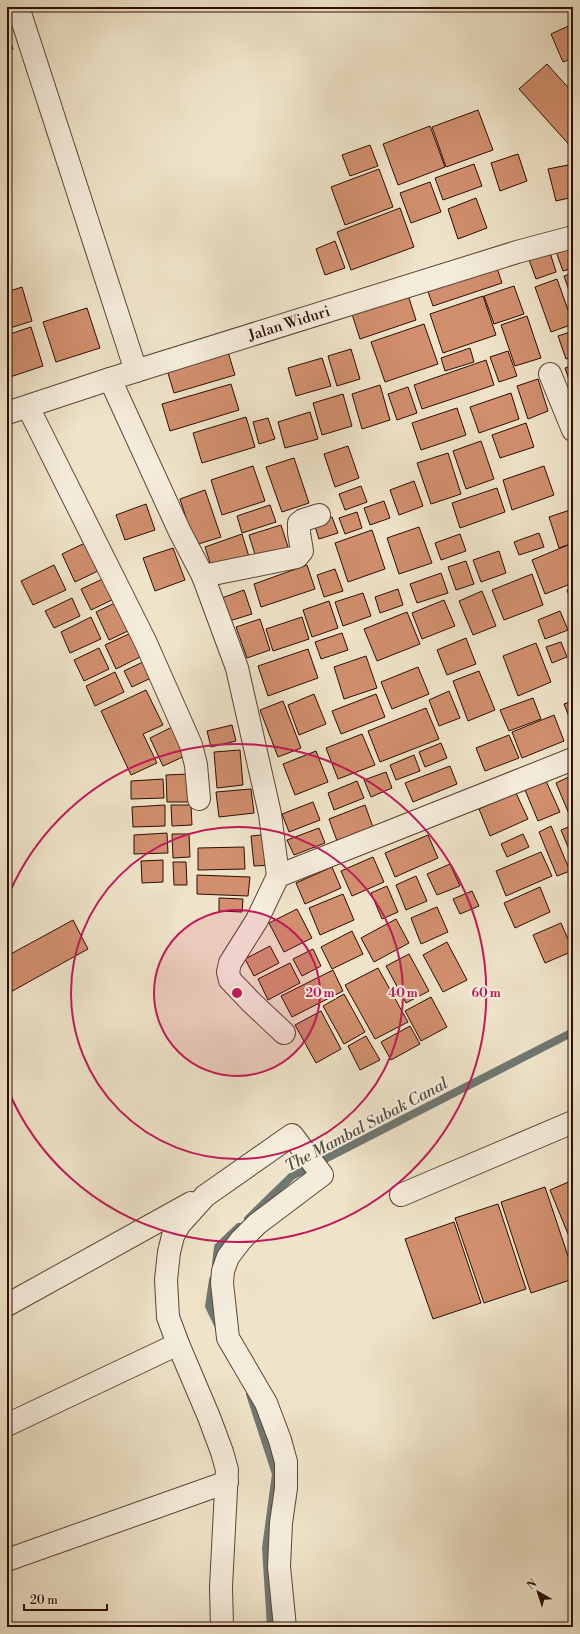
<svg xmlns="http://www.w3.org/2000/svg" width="580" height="1634" viewBox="0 0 580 1634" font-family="'Libre Bodoni',serif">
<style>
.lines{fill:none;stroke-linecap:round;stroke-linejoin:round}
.stream{stroke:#6f7772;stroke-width:8}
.building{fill:#d18f6e;stroke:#2e0d02}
.minor-casing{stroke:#5e4334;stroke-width:24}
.tertiary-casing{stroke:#5e4334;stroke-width:24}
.minor{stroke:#f5eddc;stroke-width:22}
.tertiary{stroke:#f5eddc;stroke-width:22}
.ring{fill:none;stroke:#c2185b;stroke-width:2}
.labels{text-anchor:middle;stroke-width:4;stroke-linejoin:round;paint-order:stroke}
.street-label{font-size:15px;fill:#2e0d02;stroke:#f5eddc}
.water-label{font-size:16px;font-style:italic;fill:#544b43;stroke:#f5eddc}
.centre{fill:#c2185b;stroke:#f5eddc;stroke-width:2}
.ring-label{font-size:12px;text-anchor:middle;font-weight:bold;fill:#c2185b;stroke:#f5eddc;stroke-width:4;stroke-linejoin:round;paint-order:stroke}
</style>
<rect width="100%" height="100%" fill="#efe4c9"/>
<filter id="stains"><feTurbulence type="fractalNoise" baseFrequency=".005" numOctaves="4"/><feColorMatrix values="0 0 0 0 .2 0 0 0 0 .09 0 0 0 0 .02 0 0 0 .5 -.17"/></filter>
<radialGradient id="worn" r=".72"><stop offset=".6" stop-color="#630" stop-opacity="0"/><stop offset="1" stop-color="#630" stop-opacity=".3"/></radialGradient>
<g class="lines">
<g class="stream">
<polyline points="248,1219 292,1176 573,1032"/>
<polyline points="216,1264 218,1247 239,1227"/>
<polyline points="213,1280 209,1306 219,1327"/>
<polyline points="250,1394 276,1474 266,1548 271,1627"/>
</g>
</g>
<g class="building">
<polygon points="573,24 573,58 563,62 551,34"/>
<polygon points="7,33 13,49 7,51"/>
<polygon points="547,64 573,93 573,149 519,89"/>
<polygon points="478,110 493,150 446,167 432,127"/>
<polygon points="430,126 445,167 398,185 383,144"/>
<polygon points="370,145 378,166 350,176 342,155"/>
<polygon points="518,154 527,181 500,191 491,163"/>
<polygon points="474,164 482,186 443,200 435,178"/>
<polygon points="573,164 573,197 556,201 548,169"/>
<polygon points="379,169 393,207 345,225 331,187"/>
<polygon points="430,182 441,212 411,223 400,193"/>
<polygon points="476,198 487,228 458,239 448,209"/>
<polygon points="400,208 414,247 351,270 337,232"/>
<polygon points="335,241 345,268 325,275 316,249"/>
<polygon points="573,243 573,268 563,271 555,249"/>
<polygon points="549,249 556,272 536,279 528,257"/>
<polygon points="495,262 502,283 433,306 426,286"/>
<polygon points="573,273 573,302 564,276"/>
<polygon points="557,279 573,324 551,332 535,287"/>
<polygon points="514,286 524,314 494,324 484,296"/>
<polygon points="22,287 32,321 7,329 7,292"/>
<polygon points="407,292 416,320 360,339 351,311"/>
<polygon points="483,296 496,335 443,353 430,314"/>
<polygon points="87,308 100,348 56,362 43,322"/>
<polygon points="527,316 541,358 515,366 501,325"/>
<polygon points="424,324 438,364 385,382 371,342"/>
<polygon points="31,327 43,366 7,378 7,335"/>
<polygon points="573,331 573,357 566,359 558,336"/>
<polygon points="470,348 474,362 445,371 441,358"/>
<polygon points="351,349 360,379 337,386 328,356"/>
<polygon points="508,351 517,376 499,382 490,357"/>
<polygon points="228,352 235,375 174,393 167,370"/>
<polygon points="322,358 331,386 296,396 288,368"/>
<polygon points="486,360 494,385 422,409 414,385"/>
<polygon points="573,365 573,391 565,368"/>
<polygon points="538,379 548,411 528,419 517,386"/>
<polygon points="231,384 239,410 170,431 162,404"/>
<polygon points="380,385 390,420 362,429 352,394"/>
<polygon points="408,387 417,413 397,420 388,394"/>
<polygon points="511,393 519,419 479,433 470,407"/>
<polygon points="343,394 352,426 322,435 313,403"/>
<polygon points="457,408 466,435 421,450 412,423"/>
<polygon points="310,412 318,439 285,448 278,422"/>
<polygon points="246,417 255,447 202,463 193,433"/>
<polygon points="268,418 275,439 259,444 253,422"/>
<polygon points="526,423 534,447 500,458 492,435"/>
<polygon points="481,441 494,479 466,489 453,451"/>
<polygon points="348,446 359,478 335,487 324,454"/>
<polygon points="448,453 461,494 431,504 417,463"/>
<polygon points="294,458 309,503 282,512 266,467"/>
<polygon points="253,466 265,501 222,515 211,480"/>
<polygon points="544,466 554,495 512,510 503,480"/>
<polygon points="414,481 423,506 399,515 390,490"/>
<polygon points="361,486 367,502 345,510 339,494"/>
<polygon points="497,488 505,512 460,528 452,503"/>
<polygon points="205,490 221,537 195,545 180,499"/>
<polygon points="384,501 390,518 370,525 364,508"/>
<polygon points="146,504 155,530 125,540 116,515"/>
<polygon points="270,505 276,522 242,533 237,516"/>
<polygon points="573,509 573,543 559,548 549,517"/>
<polygon points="357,512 362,528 345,534 339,518"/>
<polygon points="332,517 338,533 319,539 314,523"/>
<polygon points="281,525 289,550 257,561 249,535"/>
<polygon points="419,527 432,563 399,574 387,538"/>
<polygon points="372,530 385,569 348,582 335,543"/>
<polygon points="539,533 544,547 519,555 514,542"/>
<polygon points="242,534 250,560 213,572 205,547"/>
<polygon points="460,534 466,551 441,560 435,543"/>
<polygon points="89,541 102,569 75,582 62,554"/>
<polygon points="568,545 573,557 573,583 545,594 532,560"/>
<polygon points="173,548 185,580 155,591 143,558"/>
<polygon points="499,551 506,573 481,582 473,560"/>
<polygon points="466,561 474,584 456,590 448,567"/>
<polygon points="54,565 66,590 33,605 21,581"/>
<polygon points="307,565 315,589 261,607 254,584"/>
<polygon points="335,569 343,591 324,597 317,575"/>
<polygon points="441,573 448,593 417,603 410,584"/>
<polygon points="532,574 543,605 504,620 492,590"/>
<polygon points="105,578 114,599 91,610 81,589"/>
<polygon points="573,588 573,607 567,590"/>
<polygon points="398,589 403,605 380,613 375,597"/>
<polygon points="244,590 252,614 226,622 219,599"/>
<polygon points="482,591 496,626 473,635 459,601"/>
<polygon points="363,593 371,616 343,626 335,602"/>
<polygon points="72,598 80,616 54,628 45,611"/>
<polygon points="444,600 455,626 422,639 412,613"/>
<polygon points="329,601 338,628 312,637 303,610"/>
<polygon points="117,602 130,630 109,640 96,612"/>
<polygon points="560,611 568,630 545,639 538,620"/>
<polygon points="407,612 420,644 377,661 364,629"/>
<polygon points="91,617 101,639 70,653 61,632"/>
<polygon points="302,617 309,639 273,651 266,629"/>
<polygon points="260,619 270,650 247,658 236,627"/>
<polygon points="131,633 142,656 116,669 105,645"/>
<polygon points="342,633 348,650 321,659 315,642"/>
<polygon points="466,638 476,664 447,675 437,650"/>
<polygon points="561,642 567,657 552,663 546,647"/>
<polygon points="536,643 551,682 518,696 503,656"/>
<polygon points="99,648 109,669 84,681 74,660"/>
<polygon points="308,649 318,678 268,696 258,666"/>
<polygon points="366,656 377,688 344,699 334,667"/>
<polygon points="145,661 153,677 132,687 124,671"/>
<polygon points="418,667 429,694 392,709 381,682"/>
<polygon points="479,671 495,710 468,721 453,681"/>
<polygon points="115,672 124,692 95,706 86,686"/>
<polygon points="146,690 163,725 143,734 157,763 131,775 101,711"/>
<polygon points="449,691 460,718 439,726 429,700"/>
<polygon points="314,694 326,724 299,735 288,705"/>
<polygon points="376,694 385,717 341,734 332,711"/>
<polygon points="533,698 541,719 509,731 500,710"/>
<polygon points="283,701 301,748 278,757 260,710"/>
<polygon points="573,701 573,727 564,704"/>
<polygon points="426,708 439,739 380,762 368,731"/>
<polygon points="554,715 564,741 522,758 512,732"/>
<polygon points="232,725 236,741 211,747 207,731"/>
<polygon points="172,727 185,756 163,766 150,738"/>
<polygon points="362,734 375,765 338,779 326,748"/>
<polygon points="509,735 519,758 485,771 476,748"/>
<polygon points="441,743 447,758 425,767 419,752"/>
<polygon points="240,750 243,785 217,788 214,752"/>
<polygon points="316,751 328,782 295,795 283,764"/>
<polygon points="414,755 420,771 396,780 390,765"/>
<polygon points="450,766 457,784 413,802 405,783"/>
<polygon points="386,772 392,788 371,797 364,780"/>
<polygon points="189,774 190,802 167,802 166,775"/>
<polygon points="573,775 573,813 569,814 556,783"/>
<polygon points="163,779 164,798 131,799 131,781"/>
<polygon points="357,781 364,798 334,810 328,793"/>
<polygon points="546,781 560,812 538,821 525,790"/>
<polygon points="251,789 254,813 219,817 216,792"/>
<polygon points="516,793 528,819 490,836 479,809"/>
<polygon points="313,802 320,820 289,832 282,814"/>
<polygon points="165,805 165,826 133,827 132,807"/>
<polygon points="171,805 191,805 192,825 172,826"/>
<polygon points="365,805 373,827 337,841 329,819"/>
<polygon points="573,825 573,859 561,830"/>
<polygon points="551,826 570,871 557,876 539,832"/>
<polygon points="319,828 325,843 294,855 287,840"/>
<polygon points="167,833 168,853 134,854 134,835"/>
<polygon points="172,834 189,834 190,857 173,858"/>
<polygon points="271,834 273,865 254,866 251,836"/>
<polygon points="523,834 529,847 507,857 501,844"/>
<polygon points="428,835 438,858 395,877 385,853"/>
<polygon points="244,847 245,869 198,870 198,848"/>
<polygon points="541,852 552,876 506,896 496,871"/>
<polygon points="373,857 384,882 352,896 341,871"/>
<polygon points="163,860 163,882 142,883 141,861"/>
<polygon points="173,862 186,862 187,885 174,885"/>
<polygon points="450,864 460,886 437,895 427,874"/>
<polygon points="332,867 341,888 305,904 296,883"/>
<polygon points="197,875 250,877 248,896 197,894"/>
<polygon points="416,876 427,901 406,910 396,885"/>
<polygon points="387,886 398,912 382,919 371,893"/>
<polygon points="540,887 550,912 515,928 504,903"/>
<polygon points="472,891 479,906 460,914 453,899"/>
<polygon points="343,894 354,920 320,935 309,908"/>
<polygon points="219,898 243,899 242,912 219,911"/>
<polygon points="437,907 448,932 421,944 411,918"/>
<polygon points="297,909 312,938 284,952 269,923"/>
<polygon points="396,919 409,943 374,962 361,938"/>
<polygon points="73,920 88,949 7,994 7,956"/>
<polygon points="561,923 573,951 545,963 533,935"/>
<polygon points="352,931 363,954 332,969 321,947"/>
<polygon points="447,942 467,980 443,992 423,955"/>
<polygon points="270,946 279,963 254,976 245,959"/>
<polygon points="313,949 321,966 302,976 293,959"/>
<polygon points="409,954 429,991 406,1003 386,966"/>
<polygon points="290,963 300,983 268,1000 258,979"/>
<polygon points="378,968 408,1022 375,1039 345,985"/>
<polygon points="333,970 343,991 292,1017 281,996"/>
<polygon points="344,994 365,1032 344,1044 323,1006"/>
<polygon points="431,997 447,1027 421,1041 405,1011"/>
<polygon points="321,1011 341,1049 316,1063 295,1025"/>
<polygon points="410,1026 420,1044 391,1060 381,1042"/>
<polygon points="366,1036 380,1060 360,1070 348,1046"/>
<polygon points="573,1180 573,1246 550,1190"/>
<polygon points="545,1187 573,1271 573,1279 531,1293 501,1202"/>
<polygon points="498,1204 526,1289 484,1303 455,1218"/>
<polygon points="454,1222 481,1303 433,1319 405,1239"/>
</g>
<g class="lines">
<g class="minor-casing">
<g id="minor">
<polyline points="18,7 136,371"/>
<polyline points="550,374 573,430"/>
<polyline points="110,379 180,532 203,576 237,668 270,814 278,876 573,759"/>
<polyline points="28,407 145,641 191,745 196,765 199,799"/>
<polyline points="203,576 297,557 302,551 299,533 299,523 303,520 319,515"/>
<polyline points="278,876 257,920 230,963 228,972 230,980 251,1002 284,1033"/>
<polyline points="401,1195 573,1122"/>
<polyline points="7,1305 191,1203"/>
<polyline points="7,1425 178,1344"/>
<polyline points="7,1560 227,1482"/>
<polyline points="222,1627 221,1587 227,1470 222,1452 209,1417 178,1344 168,1317 166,1280 169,1252 173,1236 179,1225 205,1196 292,1135 322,1175 257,1224 241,1240 228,1257 223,1271 222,1283 228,1338 266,1403 280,1440 286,1462 286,1488 281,1523 279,1567 285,1627"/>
</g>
</g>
<g class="tertiary-casing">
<g id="tertiary">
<path id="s1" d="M7,413L110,379L517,252L573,237"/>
</g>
</g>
<use href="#minor" class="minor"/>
<use href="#tertiary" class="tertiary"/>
</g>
<circle cx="237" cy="993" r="83" fill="#c2185b" fill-opacity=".12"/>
<g class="ring">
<circle cx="237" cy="993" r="83"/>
<circle cx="237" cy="993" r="166"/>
<path d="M8 896A249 249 0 1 1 8 1090"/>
</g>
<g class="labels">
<g class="street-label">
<text dy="5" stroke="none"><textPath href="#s1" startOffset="296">Jalan Widuri</textPath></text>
</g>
<g class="water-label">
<text transform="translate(366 1124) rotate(-28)" y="6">The Mambal Subak Canal</text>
</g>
</g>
<circle cx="237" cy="993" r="6" class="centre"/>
<g class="ring-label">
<text x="320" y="997">20 m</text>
<text x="403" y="997">40 m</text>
<text x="486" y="997">60 m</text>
</g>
<rect width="580" height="1634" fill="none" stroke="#efe4c9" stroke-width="24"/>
<rect x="8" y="8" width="564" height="1618" fill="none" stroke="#2e0d02" stroke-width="2"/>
<rect x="12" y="12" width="556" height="1610" fill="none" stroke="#2e0d02"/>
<g transform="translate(538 1592) rotate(321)" stroke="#f5eddc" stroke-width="3" paint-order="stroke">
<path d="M0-3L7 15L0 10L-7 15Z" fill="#2e0d02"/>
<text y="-6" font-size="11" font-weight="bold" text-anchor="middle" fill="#2e0d02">N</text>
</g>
<path d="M24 1604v6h83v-6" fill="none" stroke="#2e0d02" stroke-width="2"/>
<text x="30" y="1604" font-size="12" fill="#2e0d02" stroke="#f5eddc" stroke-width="3" paint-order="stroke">20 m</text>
<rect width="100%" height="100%" filter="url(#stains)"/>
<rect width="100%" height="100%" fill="url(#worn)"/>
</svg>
